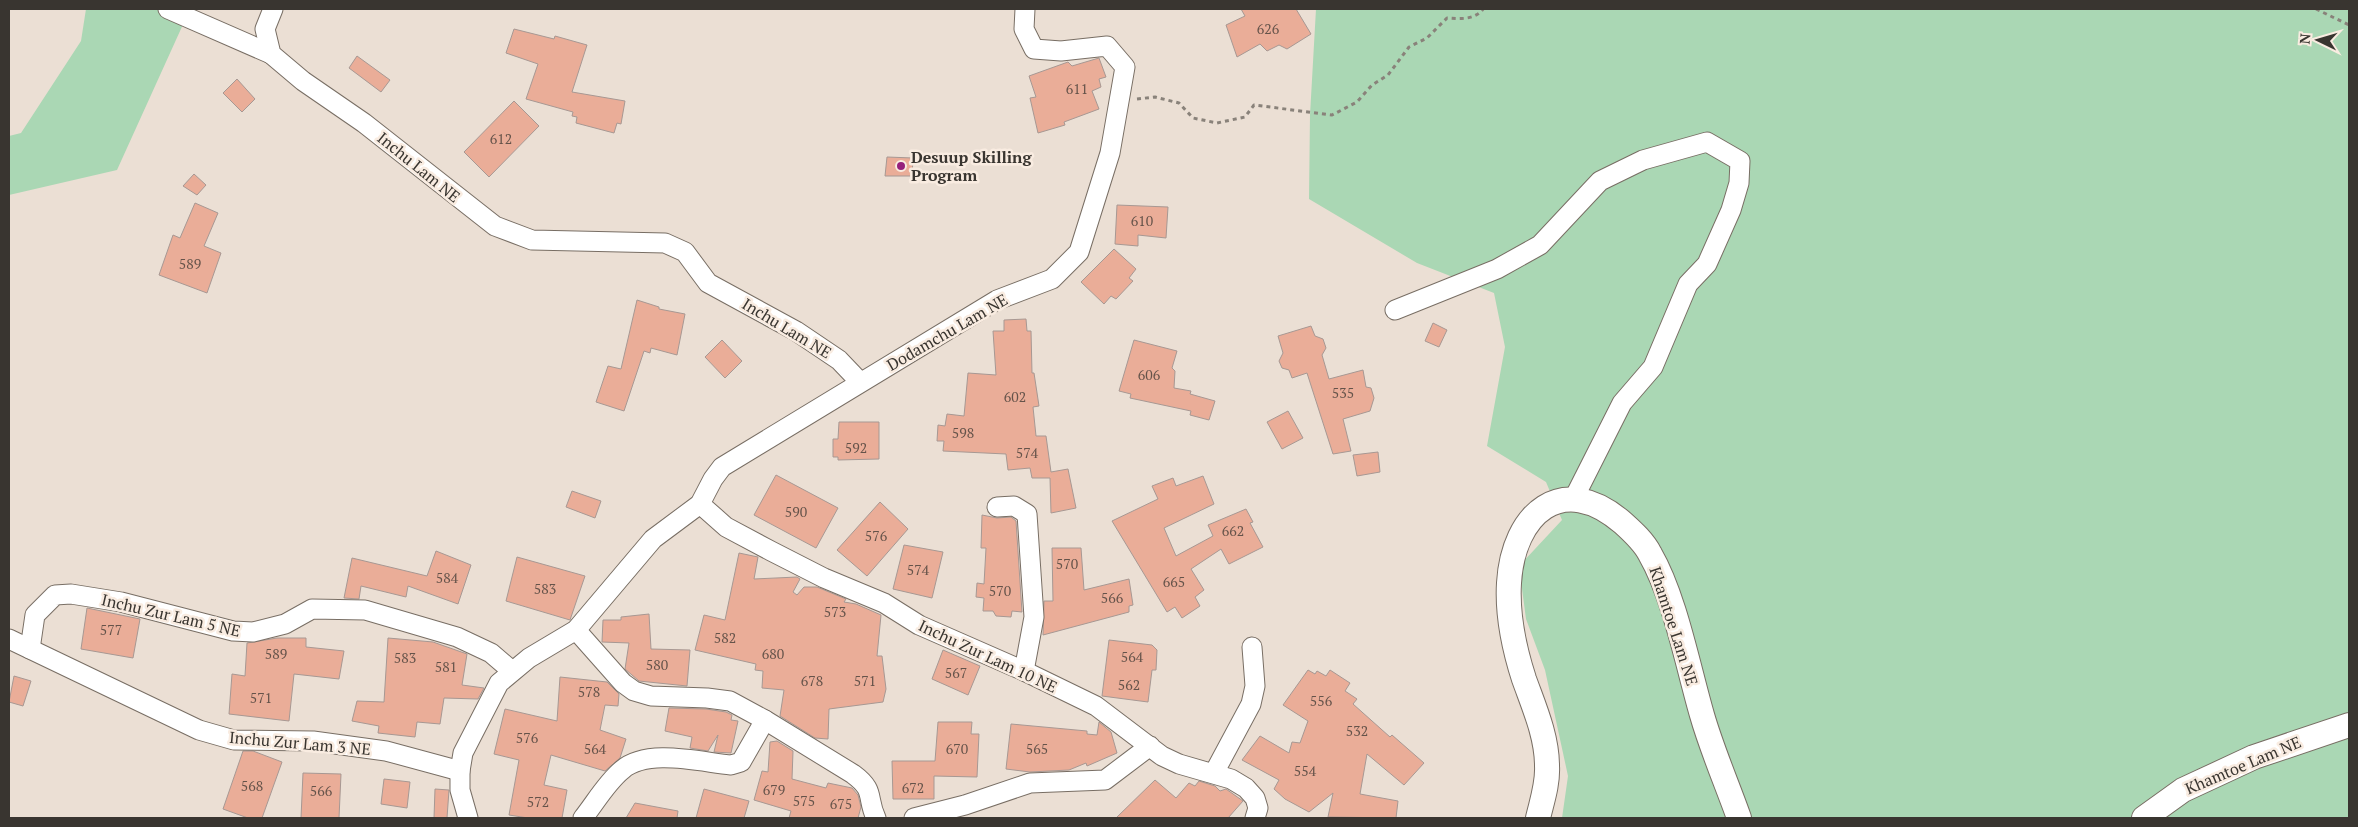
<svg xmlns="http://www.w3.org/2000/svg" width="2358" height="827" viewBox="0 0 2358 827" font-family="'PT Serif',serif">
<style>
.green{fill:#aad7b4}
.building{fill:#eaad98;stroke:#a79893}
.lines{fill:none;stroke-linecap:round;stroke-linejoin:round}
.minor-casing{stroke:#786e64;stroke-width:21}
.major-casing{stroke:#786e64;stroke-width:26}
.path{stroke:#89827a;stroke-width:3;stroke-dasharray:4 4;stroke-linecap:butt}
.minor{stroke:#fff;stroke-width:19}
.major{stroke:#fff;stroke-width:24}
.poi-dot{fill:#96207c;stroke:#f9ece1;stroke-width:2}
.labels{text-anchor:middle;stroke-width:5;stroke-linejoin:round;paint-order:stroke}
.number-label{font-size:14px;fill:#65534a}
.poi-label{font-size:16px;font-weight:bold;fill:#393530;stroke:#f9ece1;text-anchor:start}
.street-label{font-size:16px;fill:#393530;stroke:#f9ece1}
</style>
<rect width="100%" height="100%" fill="#ebdfd4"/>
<g class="green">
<polygon points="86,9 190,9 117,170 9,195 9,136 21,133 81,41"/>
<polygon points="1316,9 2349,9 2349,818 1562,818 1568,776 1545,670 1526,619 1519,566 1562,520 1546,482 1487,446 1505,347 1494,293 1417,263 1309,199 1310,115"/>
</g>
<g class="building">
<polygon points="1241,9 1296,9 1311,34 1287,49 1279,45 1267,51 1260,44 1237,57 1226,25 1245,16"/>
<polygon points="514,29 554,39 555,36 587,45 572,92 625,101 621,124 617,123 614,133 576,123 577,117 572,116 573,112 526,99 538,64 506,53"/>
<polygon points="357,56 390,80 381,92 349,68"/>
<polygon points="1099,58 1106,77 1099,79 1101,87 1092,91 1099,109 1064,122 1065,125 1038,133 1030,98 1036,97 1029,76 1068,62 1072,66"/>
<polygon points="237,79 255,99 242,112 223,93"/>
<polygon points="514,101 539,126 489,177 464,152"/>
<polygon points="887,157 913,158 912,176 885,176"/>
<polygon points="194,174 206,185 197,195 183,186"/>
<polygon points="195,203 218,213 204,246 221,253 207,293 159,275 173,235 180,238"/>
<polygon points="1117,205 1168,207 1166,238 1138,235 1138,246 1115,244"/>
<polygon points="1114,249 1136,269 1129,278 1133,281 1116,299 1111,296 1104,304 1081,282"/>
<polygon points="637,300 659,307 659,309 685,314 677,355 651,348 650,353 644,351 624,411 596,402 608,366 621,369"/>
<polygon points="1026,319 1027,331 1031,331 1032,373 1034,373 1039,406 1033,407 1036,436 1046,436 1051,472 1068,469 1076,508 1051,513 1050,478 1032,478 1030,468 1008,470 1006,454 943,451 944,441 937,441 938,425 945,426 947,414 964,416 968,373 996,375 993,331 1004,331 1004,320"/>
<polygon points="1433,323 1447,330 1439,347 1425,341"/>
<polygon points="1311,326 1315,336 1323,339 1326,348 1322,355 1329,379 1363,370 1366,387 1371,388 1374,398 1370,411 1343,419 1351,451 1333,454 1307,373 1292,378 1289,370 1282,368 1279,361 1283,353 1278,336"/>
<polygon points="722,340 742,361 725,378 705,357"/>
<polygon points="1134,340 1177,351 1172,368 1175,371 1174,388 1191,391 1190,394 1215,401 1209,420 1190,415 1191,411 1130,398 1131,394 1119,391"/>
<polygon points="1288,411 1303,438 1282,449 1267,422"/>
<polygon points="839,422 879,422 879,459 838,460 838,457 833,457 833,439 838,439"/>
<polygon points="1378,452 1380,472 1357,476 1353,455"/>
<polygon points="776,475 838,508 816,548 754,515"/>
<polygon points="1203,476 1214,504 1164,528 1176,556 1213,536 1208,525 1246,509 1253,522 1250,523 1263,547 1229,564 1221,549 1191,569 1204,590 1195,597 1200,606 1182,618 1175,607 1167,612 1112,521 1158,499 1152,486 1173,478 1176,486"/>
<polygon points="572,491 601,501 595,518 566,507"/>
<polygon points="880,502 908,529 867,576 837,550"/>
<polygon points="982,515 997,518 1011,517 1016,521 1022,612 1012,611 1011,617 996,616 993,611 983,611 984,598 976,597 977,583 984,584 986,548 981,548"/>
<polygon points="904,545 943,552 932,598 893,589"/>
<polygon points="1052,548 1081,548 1084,590 1129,579 1133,605 1129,606 1129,612 1043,635 1044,601 1053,601"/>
<polygon points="436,551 471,565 458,604 408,586 406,597 361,586 359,599 344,598 352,558 427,576"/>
<polygon points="739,553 758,557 754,579 797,577 800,579 793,592 797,595 804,587 817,587 846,599 844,602 856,604 881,615 877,656 882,656 886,689 883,702 829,709 828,739 815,738 780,716 784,690 762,688 763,671 755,670 756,664 695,650 704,615 725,620"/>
<polygon points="517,557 585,576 570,620 506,601"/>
<polygon points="87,608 140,619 133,658 81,649"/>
<polygon points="649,614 651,649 690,650 687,686 639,681 625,669 629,643 602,642 603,620 621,620 621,617"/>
<polygon points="277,638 306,638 306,647 344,651 339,679 294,674 289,721 229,714 232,674 245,676 247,643"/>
<polygon points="388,638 433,642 467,654 462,685 484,688 478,699 444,698 440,724 417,722 415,737 378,733 379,726 352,721 357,701 384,702"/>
<polygon points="1109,640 1152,645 1157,650 1156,670 1152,670 1148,702 1102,696"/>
<polygon points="943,650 980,666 968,695 932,679"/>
<polygon points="1308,670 1315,674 1317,671 1326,676 1330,670 1350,683 1345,691 1357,699 1353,704 1390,737 1392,735 1424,763 1404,785 1367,754 1360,794 1398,801 1396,818 1328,817 1333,793 1309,812 1285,799 1274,789 1279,780 1242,760 1260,736 1289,753 1292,742 1300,743 1308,721 1283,705"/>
<polygon points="14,676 31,681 23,706 9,702"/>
<polygon points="560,677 607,682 619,694 618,706 605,705 600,730 626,739 620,758 605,771 551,755 544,785 567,790 562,818 528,818 509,815 519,760 494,754 505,709 557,721"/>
<polygon points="669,708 706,709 726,712 732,715 731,720 738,721 731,753 714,752 718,735 708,751 690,748 692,737 665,731"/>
<polygon points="938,722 972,722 971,734 979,734 977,777 934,776 934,799 893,799 892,761 935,761"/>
<polygon points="1099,722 1111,732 1117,753 1087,766 1086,763 1069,770 1030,772 1006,769 1011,724 1087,731 1087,734 1097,735"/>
<polygon points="777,741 793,751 792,779 826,788 828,783 852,788 858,795 861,807 858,818 789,818 791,811 754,800 762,771 768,772 770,742"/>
<polygon points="243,751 253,751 282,762 262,818 248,818 223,809"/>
<polygon points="303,773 341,774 339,818 301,818"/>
<polygon points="384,779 410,782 407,808 381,804"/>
<polygon points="1155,780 1176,798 1189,783 1195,786 1199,781 1215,786 1220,791 1226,789 1243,801 1228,818 1116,818"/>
<polygon points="435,789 449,790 447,818 434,818"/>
<polygon points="704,789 749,801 744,818 696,818"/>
<polygon points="635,803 678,811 677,818 626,818"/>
</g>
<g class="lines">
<g class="minor-casing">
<g id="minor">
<polyline points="168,9 271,54"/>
<polyline points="273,9 265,29 271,54 303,81 364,123 495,226 532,240 665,243 685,252 708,283 796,331 839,360 860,382"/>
<polyline points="1395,310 1497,269 1540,245 1600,181 1643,160 1707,142 1740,161 1739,183 1731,210 1707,264 1688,284 1653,367 1622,403 1574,498"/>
<polyline points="700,504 726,527 771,551 824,578 884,603 919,625 1024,671 1096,706 1162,756 1179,764 1231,779 1246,788 1255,798 1258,808 1255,818"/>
<polyline points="997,507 1014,506 1027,514 1034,617 1024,671"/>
<path d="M576,630L623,683L634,691L651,696L707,698L730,701L765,720L853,774C876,791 866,797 876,818"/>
<polyline points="9,639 199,730 234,740 313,741 386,751 460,771"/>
<polyline points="30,649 35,615 55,595 71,594 121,602 233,631 253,632 285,624 312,609 365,610 457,637 491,653 512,671"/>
<polyline points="1214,773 1251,704 1255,686 1252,647"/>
<polyline points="468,818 460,790 460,771 463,753 499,683 529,658 576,630 653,539 700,504 713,479 722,467 997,300 1052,279 1079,252 1110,153 1125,67 1107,46 1061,51 1034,49 1024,29 1025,9"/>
<path d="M583,818C595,803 607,782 622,770C647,748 700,762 731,765L741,762L765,720"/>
<polyline points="914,818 965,805 1030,783 1105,780 1150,746"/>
</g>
</g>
<g class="major-casing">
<g id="major">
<path d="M1538,818C1542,801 1548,784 1547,766C1547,736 1534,707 1524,679C1514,648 1507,616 1509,583C1513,514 1562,470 1623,523C1633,532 1644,542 1650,554C1675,597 1688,667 1702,715C1712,750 1727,784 1739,818"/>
<polyline points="2144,818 2183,790 2254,757 2349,725"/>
</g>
</g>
<g class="path">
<polyline points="2316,9 2349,25"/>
<path d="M1137,99L1155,97L1179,103L1193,118L1217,123L1245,117L1254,105L1332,115L1357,102L1372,85L1388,75L1409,47L1427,38L1447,18C1460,19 1475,20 1483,9"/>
</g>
<use href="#minor" class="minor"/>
<use href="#major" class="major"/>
</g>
<circle class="poi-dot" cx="901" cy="166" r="5"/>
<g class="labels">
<g class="number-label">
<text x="1268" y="34">626</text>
<text x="1077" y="94">611</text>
<text x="501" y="144">612</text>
<text x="1142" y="226">610</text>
<text x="190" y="269">589</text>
<text x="1149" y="380">606</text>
<text x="1343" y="398">535</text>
<text x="1015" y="402">602</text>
<text x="963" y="438">598</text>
<text x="856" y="453">592</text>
<text x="1027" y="458">574</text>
<text x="796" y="517">590</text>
<text x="1233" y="536">662</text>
<text x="876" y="541">576</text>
<text x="1067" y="569">570</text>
<text x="918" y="575">574</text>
<text x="447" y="583">584</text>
<text x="1174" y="587">665</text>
<text x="545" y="594">583</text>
<text x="1000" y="596">570</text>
<text x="1112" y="603">566</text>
<text x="835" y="617">573</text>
<text x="111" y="635">577</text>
<text x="725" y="643">582</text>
<text x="276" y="659">589</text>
<text x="773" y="659">680</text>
<text x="1132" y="662">564</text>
<text x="405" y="663">583</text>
<text x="657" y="670">580</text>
<text x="446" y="672">581</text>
<text x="956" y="678">567</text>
<text x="812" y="686">678</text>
<text x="865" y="686">571</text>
<text x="1129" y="690">562</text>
<text x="589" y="697">578</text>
<text x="261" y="703">571</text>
<text x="1321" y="706">556</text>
<text x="1357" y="736">532</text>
<text x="527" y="743">576</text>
<text x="595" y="754">564</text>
<text x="957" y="754">670</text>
<text x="1037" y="754">565</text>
<text x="1305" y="776">554</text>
<text x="252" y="791">568</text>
<text x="913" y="793">672</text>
<text x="774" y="795">679</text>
<text x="321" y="796">566</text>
<text x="804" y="806">575</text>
<text x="538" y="807">572</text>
<text x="841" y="809">675</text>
</g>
<g class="poi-label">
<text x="911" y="163">Desuup Skilling<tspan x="911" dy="18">Program</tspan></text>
</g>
<g class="street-label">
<text transform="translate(419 167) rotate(39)" y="6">Inchu Lam NE</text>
<text transform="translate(787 328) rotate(31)" y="6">Inchu Lam NE</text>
<text transform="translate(947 332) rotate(-30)" y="6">Dodamchu Lam NE</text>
<text transform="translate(171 615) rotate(13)" y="6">Inchu Zur Lam 5 NE</text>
<text transform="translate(1674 626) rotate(72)" y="6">Khamtoe Lam NE</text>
<text transform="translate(988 656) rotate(25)" y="6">Inchu Zur Lam 10 NE</text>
<text transform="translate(300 743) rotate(5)" y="6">Inchu Zur Lam 3 NE</text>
<text transform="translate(2243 765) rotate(-23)" y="6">Khamtoe Lam NE</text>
</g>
</g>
<rect width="2358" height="827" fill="none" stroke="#393530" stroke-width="20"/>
<g transform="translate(2318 40) rotate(275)" stroke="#f9ece1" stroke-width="4" paint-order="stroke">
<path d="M0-4L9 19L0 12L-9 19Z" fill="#393530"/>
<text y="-8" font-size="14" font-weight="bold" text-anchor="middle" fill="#393530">N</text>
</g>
</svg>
